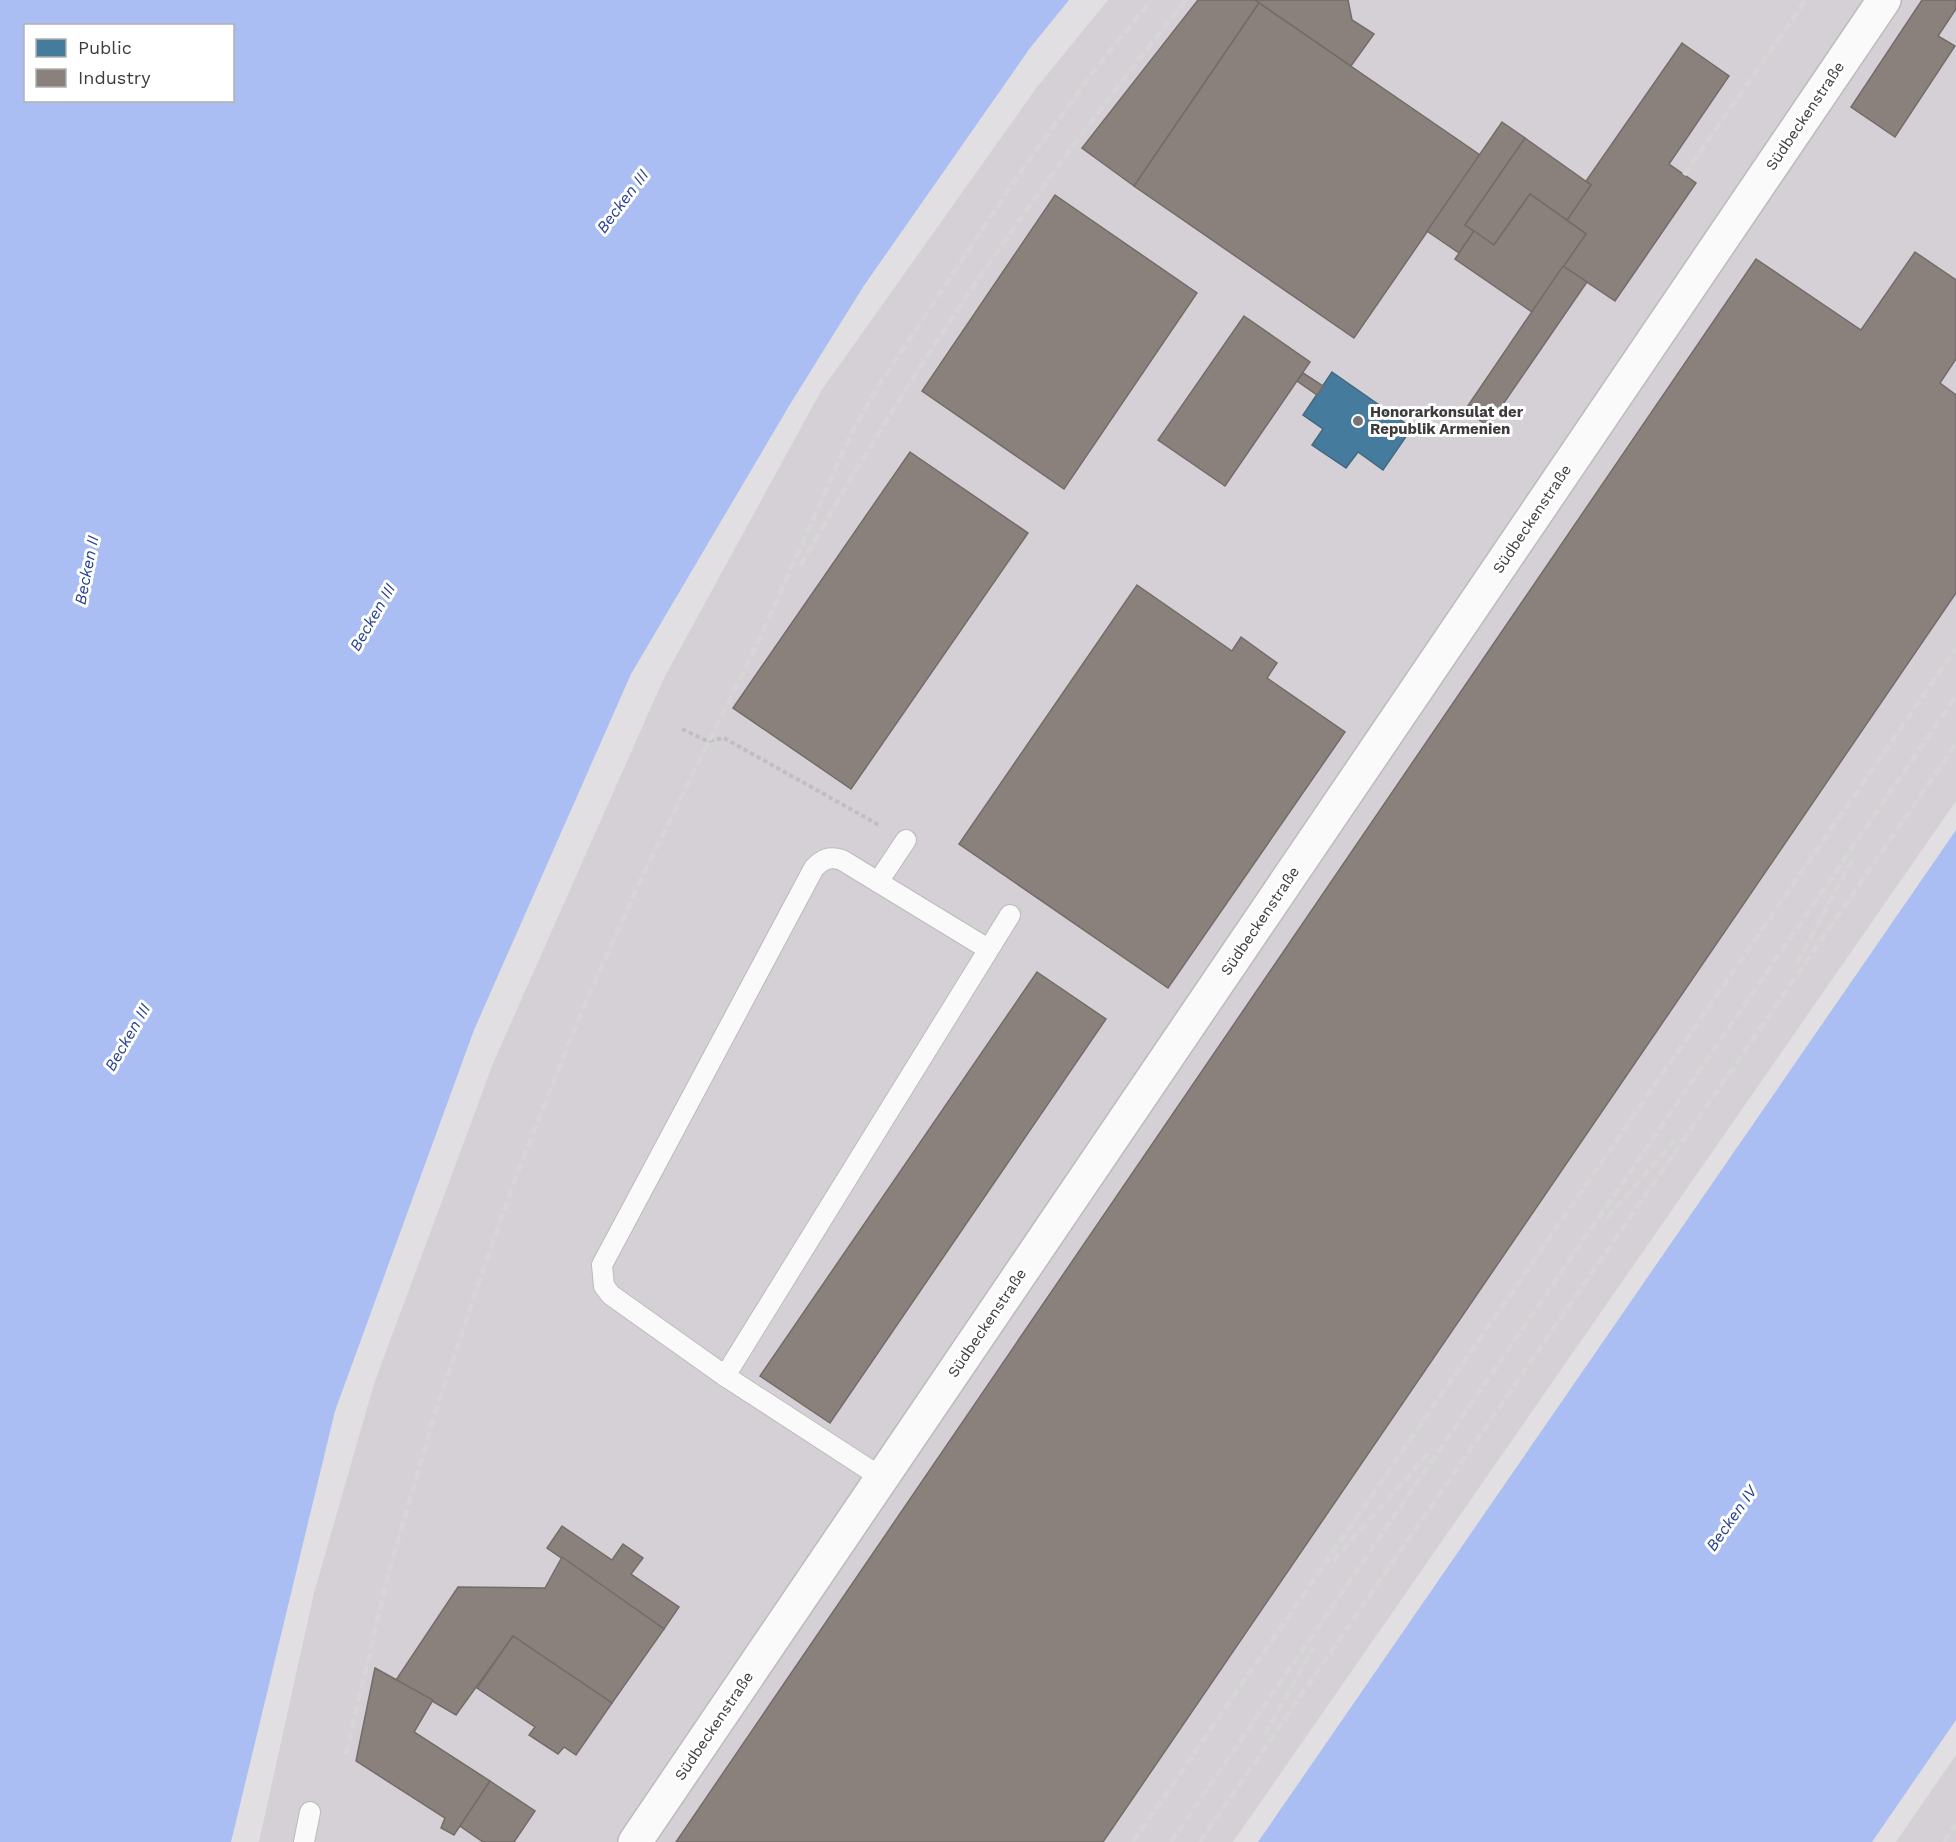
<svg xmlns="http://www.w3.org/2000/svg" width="1956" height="1842" viewBox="0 0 1956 1842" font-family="'Work Sans',sans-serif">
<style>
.built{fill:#d5d0d5}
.water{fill:#aabef3;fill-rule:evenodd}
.public{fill:#457b9d;stroke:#436880;stroke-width:1.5}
.industry{fill:#8a817c;stroke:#736c69;stroke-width:1.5}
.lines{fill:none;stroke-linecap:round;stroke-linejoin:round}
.service-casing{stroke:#bcbbbc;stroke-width:22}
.minor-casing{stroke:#bcbbbc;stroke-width:36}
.path{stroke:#c0bfc0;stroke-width:4;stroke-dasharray:4.5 3;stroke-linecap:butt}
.service{stroke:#fafafa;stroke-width:20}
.minor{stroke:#fafafa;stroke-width:33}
.rail{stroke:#d7d6d7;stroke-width:4.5;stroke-dasharray:9 4.5;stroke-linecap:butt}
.poi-dot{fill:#767476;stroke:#fff;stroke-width:2}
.labels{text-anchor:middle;stroke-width:6;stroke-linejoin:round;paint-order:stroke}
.street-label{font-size:15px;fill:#3d3b3c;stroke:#fff}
.poi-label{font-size:15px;font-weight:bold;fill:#3d3b3c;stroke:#fff;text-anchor:start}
.water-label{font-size:16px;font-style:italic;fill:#263f94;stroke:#fff}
</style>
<rect width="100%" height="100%" fill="#e1dfe1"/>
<g class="built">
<polygon points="1108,0 1956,0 1956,801 1233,1842 259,1842 314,1593 374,1384 494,1061 664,678 821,391 1037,87"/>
<polygon points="1956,1755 1956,1842 1896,1842"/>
</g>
<g class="water">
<path d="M0,0H1069L1030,48L863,287L789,406L631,674L474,1030L335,1411L231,1842H0ZM26,26H232V100H26Z"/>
<polygon points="1956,830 1956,1720 1872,1842 1258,1842"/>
</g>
<polygon class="public" points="1332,372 1412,428 1383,470 1358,452 1346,468 1312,445 1323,429 1303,415"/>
<g class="industry">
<polygon points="1198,0 1255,0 1259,3 1134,186 1082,148"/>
<polygon points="1255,0 1348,0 1352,20 1374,34 1351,66"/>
<polygon points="1922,0 1956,0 1956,9 1938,36 1955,46 1895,137 1851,107"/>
<polygon points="1259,3 1480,155 1354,338 1134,186"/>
<polygon points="1682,43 1729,76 1669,164 1696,183 1615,301 1563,266 1586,234 1567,220 1591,185 1586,181"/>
<polygon points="1502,122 1525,138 1465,225 1474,231 1459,253 1427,231"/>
<polygon points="1525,138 1591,185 1567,220 1530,194 1494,245 1465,225"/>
<polygon points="1530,194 1586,234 1532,312 1455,259 1474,231 1494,245"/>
<polygon points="1055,195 1197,293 1064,489 922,391"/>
<polygon points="1915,252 1956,280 1956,359 1940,383 1956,395 1956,593 1103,1842 676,1842 1756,259 1861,330"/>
<polygon points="1563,266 1587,282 1488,426 1465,410"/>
<polygon points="1244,316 1310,362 1225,486 1158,440"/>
<polygon points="1303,373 1323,386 1317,395 1297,381"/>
<polygon points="910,452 1028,533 851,789 733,708"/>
<polygon points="1137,585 1232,651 1241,637 1277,663 1267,678 1345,732 1168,988 959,844"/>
<polygon points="1037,972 1106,1019 830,1423 760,1376"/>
<polygon points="562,1526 612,1560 623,1544 643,1558 631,1574 679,1607 664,1629 547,1548"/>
<polygon points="562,1557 664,1629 612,1703 513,1636 456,1715 396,1680 458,1587 545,1588"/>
<polygon points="513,1636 612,1703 576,1755 564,1747 558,1754 529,1735 535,1727 477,1688"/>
<polygon points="375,1668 433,1700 414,1732 490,1781 454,1835 441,1828 445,1818 356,1761"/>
<polygon points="490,1781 535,1811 514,1842 483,1842 460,1826"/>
</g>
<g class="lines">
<g class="service-casing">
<g id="service">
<polyline points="878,882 906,840"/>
<path d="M725,1376L611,1295L604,1286L602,1265L814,868C823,859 829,856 842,860L988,949"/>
<polyline points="882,1478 725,1376 1010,915"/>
<polyline points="304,1842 310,1812"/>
</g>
</g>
<g class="minor-casing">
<polyline id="minor" points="635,1842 1884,0"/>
</g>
<polyline class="path" points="682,729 707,741 724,738 879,825"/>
<use href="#service" class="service"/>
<use href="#minor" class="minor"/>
<g class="rail">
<polyline points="1684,175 1806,0"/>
<path d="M801,565C913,366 1043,177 1186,0"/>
<polyline points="1797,963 1852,860"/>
<polyline points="1607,1218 1674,1141"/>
<polyline points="1333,1561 1432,1449"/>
<polyline points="1265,1735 1313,1648"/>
<polyline points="346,1754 389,1571 434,1417 481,1276 517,1174 581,1013 642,877 761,636 850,436 879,385 1026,164 1093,72 1151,0"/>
<polyline points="1133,1842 1956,648"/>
<polyline points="1171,1842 1956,696"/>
<polyline points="1200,1842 1956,744"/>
<polyline points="1944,1842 1956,1824"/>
</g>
</g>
<circle class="poi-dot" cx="1358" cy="421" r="6"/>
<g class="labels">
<g class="street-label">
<text transform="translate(1805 116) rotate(-56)" y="5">Südbeckenstraße</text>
<text transform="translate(1532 519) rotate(-56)" y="5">Südbeckenstraße</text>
<text transform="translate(1260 921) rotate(-56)" y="5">Südbeckenstraße</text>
<text transform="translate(987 1323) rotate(-56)" y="5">Südbeckenstraße</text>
<text transform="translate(714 1726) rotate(-56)" y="5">Südbeckenstraße</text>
</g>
<g class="poi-label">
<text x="1370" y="417">Honorarkonsulat der<tspan x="1370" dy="17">Republik Armenien</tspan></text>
</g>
<g class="water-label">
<text transform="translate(622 201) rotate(-53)" y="6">Becken III</text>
<text transform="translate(86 570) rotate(-79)" y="6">Becken II</text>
<text transform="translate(372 617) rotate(-60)" y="6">Becken III</text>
<text transform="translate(127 1037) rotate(-60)" y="6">Becken III</text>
<text transform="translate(1731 1518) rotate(-55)" y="6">Becken IV</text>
</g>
</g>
<rect x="24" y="24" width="210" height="78" fill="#ffffff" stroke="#b1b1b1" stroke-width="1.5"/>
<rect x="36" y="39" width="30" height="18" fill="#457b9d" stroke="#b1b1b1" stroke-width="1.5"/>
<text x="78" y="54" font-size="18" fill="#3d3b3c">Public</text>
<rect x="36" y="69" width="30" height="18" fill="#8a817c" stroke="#b1b1b1" stroke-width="1.5"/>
<text x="78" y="84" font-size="18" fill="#3d3b3c">Industry</text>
</svg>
